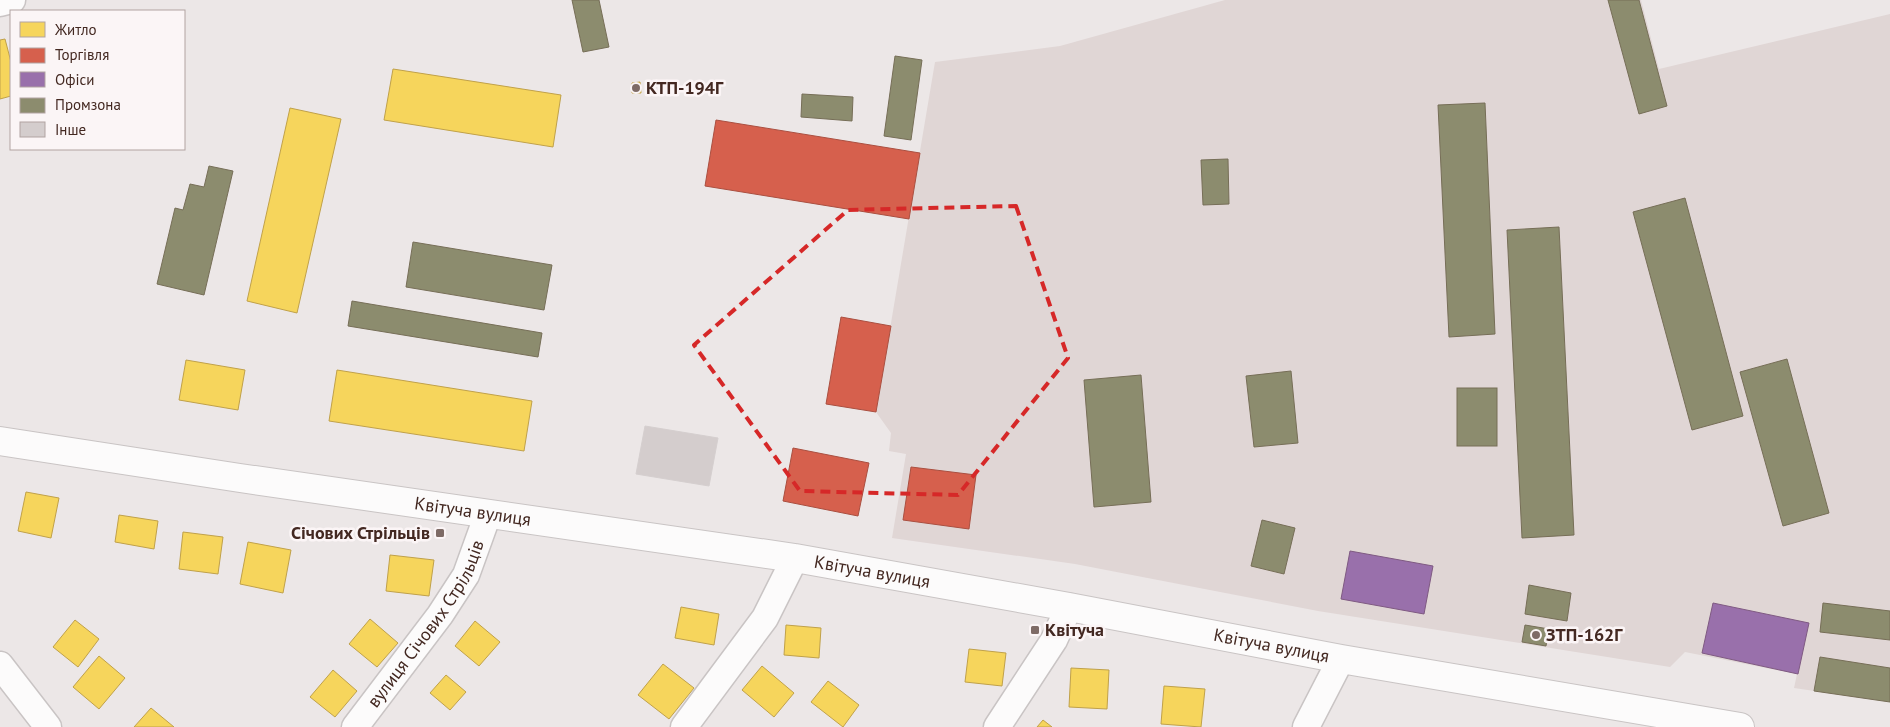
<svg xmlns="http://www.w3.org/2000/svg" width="1890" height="727" viewBox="0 0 1890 727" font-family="'PT Sans',sans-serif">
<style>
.built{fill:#e0d6d5}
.homes{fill:#f6d55c;stroke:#c0a14a}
.shops{fill:#d6604d;stroke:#aa4f40}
.offices{fill:#9970ab;stroke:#7f5a82}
.industry{fill:#8c8c6e;stroke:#766e57}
.building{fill:#d4cdcd;stroke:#d5cfcf}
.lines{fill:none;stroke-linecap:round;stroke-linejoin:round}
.minor-casing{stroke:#c9c4c4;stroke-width:29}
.tertiary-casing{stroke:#c9c4c4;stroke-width:30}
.minor{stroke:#fcfbfb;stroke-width:26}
.tertiary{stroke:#fcfbfb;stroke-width:28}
.marked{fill:none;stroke:#d62828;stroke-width:4;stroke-dasharray:10 6;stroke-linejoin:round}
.poi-dot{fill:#7e6b66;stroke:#fbf5f6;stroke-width:2}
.labels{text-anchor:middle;stroke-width:5;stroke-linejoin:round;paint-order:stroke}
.poi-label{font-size:18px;font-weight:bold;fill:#432821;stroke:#fbf5f6;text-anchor:start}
.street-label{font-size:18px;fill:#432821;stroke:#fbf5f6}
</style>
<rect width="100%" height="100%" fill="#ece7e7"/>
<polygon class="built" points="1225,0 1641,0 1659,69 1890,14 1890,702 1794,688 1797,674 1685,652 1670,667 1318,611 1075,564 892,538 906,454 889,451 891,433 876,412 935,62 1060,46"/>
<g class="homes">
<polygon points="5,39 11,62 11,96 0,99 0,40"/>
<polygon points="393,69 561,95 553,147 384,120"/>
<polygon points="640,82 641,93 632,93 632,83"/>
<polygon points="290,108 341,119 297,313 247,301"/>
<polygon points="186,360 245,370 238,410 179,400"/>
<polygon points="337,370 532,401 524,451 329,421"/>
<polygon points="26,492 59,498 51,538 18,531"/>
<polygon points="119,515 158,521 154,549 115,542"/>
<polygon points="183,532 223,537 218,574 179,569"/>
<polygon points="248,542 291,550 283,593 240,584"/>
<polygon points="390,555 434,560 429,596 386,591"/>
<polygon points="681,607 719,614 714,645 675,638"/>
<polygon points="370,619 398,643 377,667 349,644"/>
<polygon points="75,620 99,639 78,667 53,647"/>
<polygon points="475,621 500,642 479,666 455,646"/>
<polygon points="786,625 821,628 819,658 784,655"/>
<polygon points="969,649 1006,653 1002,686 965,682"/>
<polygon points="99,656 125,678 99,709 73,687"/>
<polygon points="663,664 694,688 669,719 638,695"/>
<polygon points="762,666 794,693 774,717 742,690"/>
<polygon points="1071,668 1109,670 1107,709 1069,707"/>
<polygon points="333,670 357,691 335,717 310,697"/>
<polygon points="446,675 466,692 450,710 430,693"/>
<polygon points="828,681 859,705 843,727 811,702"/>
<polygon points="1164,686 1205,689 1201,727 1161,724"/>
<polygon points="151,708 174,727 134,727"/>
<polygon points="1043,720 1052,727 1037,727"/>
</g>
<g class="shops">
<polygon points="716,120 920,153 909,219 705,186"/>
<polygon points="841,317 891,326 876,412 826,404"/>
<polygon points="793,448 869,463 858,516 783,501"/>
<polygon points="911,467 976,475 969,529 903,520"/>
</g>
<g class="offices">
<polygon points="1350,551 1433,566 1424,614 1341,599"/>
<polygon points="1713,603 1809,623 1798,674 1702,653"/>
</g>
<g class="industry">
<polygon points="572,0 599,0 609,47 583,52"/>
<polygon points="1608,0 1639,0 1667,106 1639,114"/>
<polygon points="895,56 922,60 911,140 884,136"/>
<polygon points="802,94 853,97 852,121 801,117"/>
<polygon points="1485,103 1495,334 1449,337 1438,105"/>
<polygon points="1228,159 1229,204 1203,205 1201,160"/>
<polygon points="209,166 233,171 204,295 157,284 175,208 183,210 190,184 204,187"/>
<polygon points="1685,198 1743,416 1692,430 1633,212"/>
<polygon points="1559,227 1574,535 1522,538 1507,230"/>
<polygon points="413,242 552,265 544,310 406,287"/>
<polygon points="352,301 542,333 538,357 348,326"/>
<polygon points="1787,359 1829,513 1783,526 1740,372"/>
<polygon points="1291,371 1298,443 1254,447 1246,376"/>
<polygon points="1141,375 1151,502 1094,507 1084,380"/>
<rect x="1457" y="388" width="40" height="58"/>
<polygon points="1262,520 1295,528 1284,574 1251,566"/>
<polygon points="1529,585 1571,593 1567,621 1525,614"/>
<polygon points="1823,603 1890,611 1890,640 1820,632"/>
<polygon points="1525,625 1549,629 1546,646 1522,642"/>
<polygon points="1820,657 1890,668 1890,702 1814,691"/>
</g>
<polygon class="building" points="645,426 718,438 709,486 636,474"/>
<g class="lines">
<g class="minor-casing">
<g id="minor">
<polyline points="0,3 12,0"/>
<polyline points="0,665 48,727"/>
<path id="s1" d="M355,727L440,615L466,575L488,514"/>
<polyline points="684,727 765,618 795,558"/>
<polyline points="997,727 1054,640 1069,607"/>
<polyline points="1306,727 1341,659"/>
</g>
</g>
<g class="tertiary-casing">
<g id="tertiary">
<path id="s2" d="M0,441L240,478L795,558L1069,607L1341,659L1740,727"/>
</g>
</g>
<use href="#minor" class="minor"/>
<use href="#tertiary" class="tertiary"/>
</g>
<path class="marked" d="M1016,206L1068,358L958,495L800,491L694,345L848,210Z"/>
<g class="poi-dot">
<circle cx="636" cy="88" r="5"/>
<rect x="435" y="528" width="10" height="10" rx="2.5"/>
<rect x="1030" y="625" width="10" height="10" rx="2.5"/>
<circle cx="1536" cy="635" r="5"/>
</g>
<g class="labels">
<g class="poi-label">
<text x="646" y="94">КТП-194Г</text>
<text x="430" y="539" text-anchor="end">Січових Стрільців</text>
<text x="1045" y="636">Квітуча</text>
<text x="1546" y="641">ЗТП-162Г</text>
</g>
<g class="street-label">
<text dy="6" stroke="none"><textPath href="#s2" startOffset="478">Квітуча вулиця</textPath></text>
<text dy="6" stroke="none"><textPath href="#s2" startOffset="882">Квітуча вулиця</textPath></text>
<text dy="6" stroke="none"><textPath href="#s1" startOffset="126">вулиця Січових Стрільців</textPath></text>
<text dy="6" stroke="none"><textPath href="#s2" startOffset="1288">Квітуча вулиця</textPath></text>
</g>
</g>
<rect x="10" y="10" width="175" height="140" fill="#fbf5f6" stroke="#b1a3a1"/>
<rect x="20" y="22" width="25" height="15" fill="#f6d55c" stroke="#b1a3a1"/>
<text x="55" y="35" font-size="15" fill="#432821">Житло</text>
<rect x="20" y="48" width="25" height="15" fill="#d6604d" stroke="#b1a3a1"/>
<text x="55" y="60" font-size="15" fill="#432821">Торгівля</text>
<rect x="20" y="72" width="25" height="15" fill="#9970ab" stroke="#b1a3a1"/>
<text x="55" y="85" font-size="15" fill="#432821">Офіси</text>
<rect x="20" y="98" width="25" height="15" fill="#8c8c6e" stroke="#b1a3a1"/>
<text x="55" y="110" font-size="15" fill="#432821">Промзона</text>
<rect x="20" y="122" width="25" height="15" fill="#d4cdcd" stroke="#b1a3a1"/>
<text x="55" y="135" font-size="15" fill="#432821">Інше</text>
</svg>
